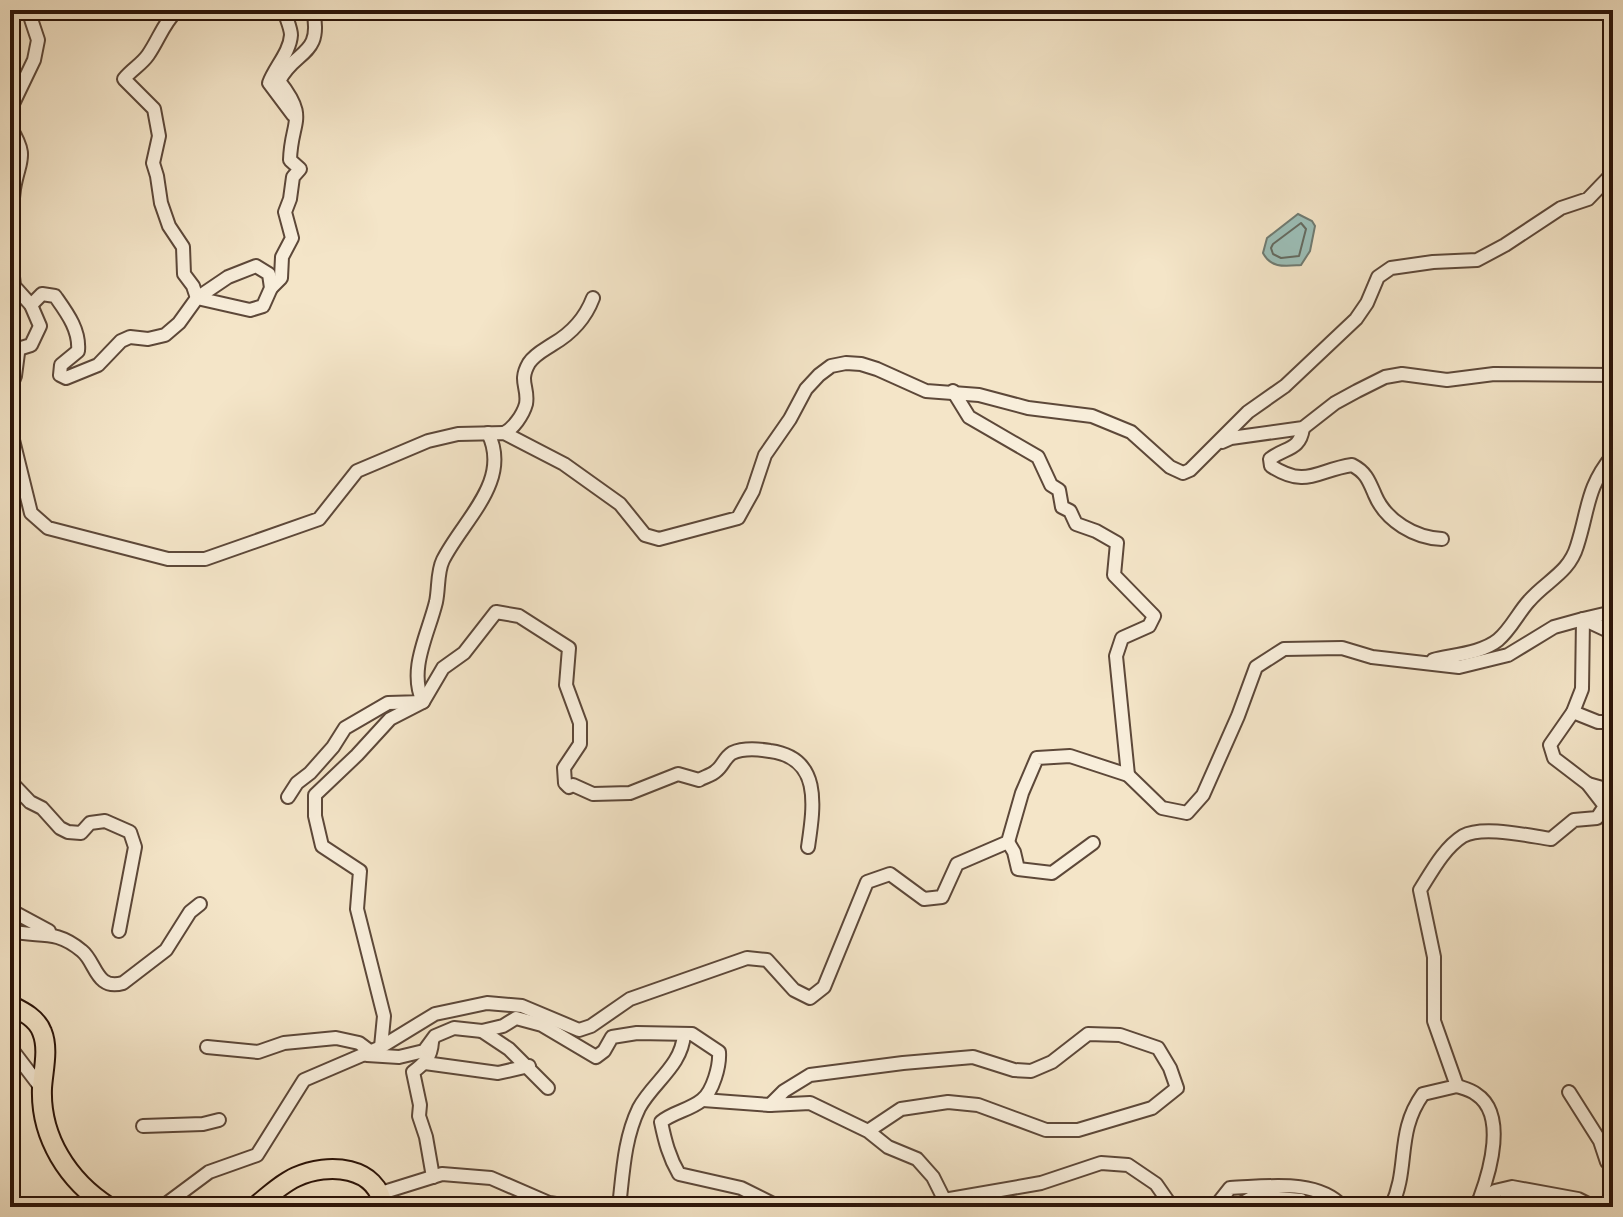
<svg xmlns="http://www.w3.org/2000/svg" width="1623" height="1217" viewBox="0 0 1623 1217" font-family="'IM FELL English',serif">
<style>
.water{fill:#9cbfb8;stroke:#6f7b72;stroke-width:2}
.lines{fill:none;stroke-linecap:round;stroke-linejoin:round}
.shore{stroke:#646a60;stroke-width:2}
.minor-casing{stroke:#5d4839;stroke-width:16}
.highway-casing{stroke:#2b1409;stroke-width:22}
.minor{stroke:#f8eedb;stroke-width:12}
.highway{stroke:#f4e5c8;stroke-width:18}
</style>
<rect width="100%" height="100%" fill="#f4e5c8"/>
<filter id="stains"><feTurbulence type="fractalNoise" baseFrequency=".0025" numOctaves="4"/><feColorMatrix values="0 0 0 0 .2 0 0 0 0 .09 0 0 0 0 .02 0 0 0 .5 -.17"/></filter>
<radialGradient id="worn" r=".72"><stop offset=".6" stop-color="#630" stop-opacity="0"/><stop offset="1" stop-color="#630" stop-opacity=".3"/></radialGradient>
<path class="water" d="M1298,214L1312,221L1315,226L1310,251L1301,265C1286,266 1271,269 1263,253L1267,238Z"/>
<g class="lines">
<polygon class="shore" points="1301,223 1306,229 1299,256 1281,258 1273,254 1271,248 1273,244"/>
<g class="minor-casing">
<g id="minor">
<path d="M177,10C163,24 159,39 148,55C141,65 132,69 124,79L154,109L159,136L153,163L157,176L161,203L169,226L183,247L184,274L193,286L197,298"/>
<path d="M284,10C286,18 291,28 291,35C290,52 275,67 269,83L293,115"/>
<polyline points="10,110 34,60 38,40 28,10"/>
<path d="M10,127C29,158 19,159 14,189C12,205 11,220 10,236"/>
<polyline points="10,250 14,286 31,305 40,326 31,345 15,350"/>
<path d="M271,288L281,278L282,257L292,238L285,212L290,199L293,177L300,169L290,160C291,120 309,119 279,81C295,49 323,57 313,10"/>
<path d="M31,305L42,294L55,296C67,313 80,330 78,351L61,365L60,375L66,378L98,365L121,341L130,337L148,339L165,335L179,323L197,298L228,277L256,266L269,274L271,288L263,306L250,310L197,298"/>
<polyline points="10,389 15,376 18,353 12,346"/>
<polyline points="953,391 969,417 1038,457 1051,485 1059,490 1062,507 1070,511 1076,524 1096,531 1117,543 1114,575 1154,616 1149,626 1122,638 1116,656 1128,775"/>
<polyline points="10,428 31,513 48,528 168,559 205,559 319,519 357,471 428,441 458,434 504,433 564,464 620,504 645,535 659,539 738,518 753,491 765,455 790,419 806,389 819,375 831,366 846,363 861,364 877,369 926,391 979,395 1028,408 1092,416 1131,432 1170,467 1183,473 1190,470 1248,412 1285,386 1356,319 1367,303 1378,277 1391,268 1433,262 1477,260 1505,245 1561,208 1588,199 1613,173"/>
<path d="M1303,428C1300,451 1285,447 1270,459L1271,466C1307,489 1317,470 1352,465C1366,472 1369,481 1375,495C1386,521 1415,538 1442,539"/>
<path d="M504,433C513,429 523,415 526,404C529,387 518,382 529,363C535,354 544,350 553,344C572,333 585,319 593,298"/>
<polyline points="1222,442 1231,438 1303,428 1335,403 1357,391 1385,377 1402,374 1447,380 1494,374 1613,375"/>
<path d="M1433,660C1453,655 1482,653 1498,640C1511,629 1518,613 1529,601C1546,581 1569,573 1577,546C1589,509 1586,488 1613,455"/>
<polyline points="1573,712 1598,722 1613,722"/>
<polyline points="10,781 30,802 42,808 60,828 68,832 81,833 90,823 105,821 130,832 135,847 119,931"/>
<polyline points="1588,784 1613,791"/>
<path d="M288,797L297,783L310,773L333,747L345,728L388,703L423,702C408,669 428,635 436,602C439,588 437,572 443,560C463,520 512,481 488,433"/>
<polyline points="1008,842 1014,852 1018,869 1052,873 1093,843"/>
<polyline points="10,910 49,931"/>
<path d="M10,931C39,938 55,928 82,951C96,962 96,991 123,983L166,950L190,912L200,904"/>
<polyline points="482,1031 509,1049 548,1088"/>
<path d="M432,1042C431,1057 425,1063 413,1072L420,1105L419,1116L426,1137L433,1177"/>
<polyline points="10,1047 42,1089"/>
<polyline points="207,1047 258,1052 284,1043 336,1038 359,1043 371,1052"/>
<path d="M381,1047L384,1016L357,909L360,871L322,846L315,816V795L357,755L390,719L423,702L443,668L464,653L496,612L519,616L569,648L566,685L580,723V744L564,768L565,783L569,787L573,785L593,794L630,793L678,774L699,780C704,777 712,775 716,771C723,766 724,758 732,753C743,748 758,749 770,751C822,758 814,806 808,847"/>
<path d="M367,1055L399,1057L424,1051L435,1036L454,1028L482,1031L503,1026L516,1018L542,1025L596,1057L604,1051L612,1037L637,1033L692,1034L719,1052C720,1066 713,1091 702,1100C690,1110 673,1112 661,1122C665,1141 669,1157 679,1174L741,1188L779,1207"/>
<polyline points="425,1063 498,1073 529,1066"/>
<path d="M1457,1086C1463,1088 1471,1090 1476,1094C1507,1114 1490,1171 1480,1198"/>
<polyline points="1569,1092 1600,1141 1607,1162 1613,1155"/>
<polyline points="703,1100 770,1105"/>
<polyline points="143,1126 203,1124 219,1120"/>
<polyline points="868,1131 901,1109 948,1102 978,1105 1046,1130 1078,1130 1152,1108 1177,1088 1170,1068 1158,1048 1120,1035 1088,1034 1052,1062 1031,1071 1014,1070 973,1057 903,1063 810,1075 784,1091 770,1105 810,1103 868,1131 888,1147 917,1159 933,1177 948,1207"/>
<polyline points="381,1193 442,1174 491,1178 549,1203 576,1207"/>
<polyline points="1506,1193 1523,1197 1537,1207"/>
<polyline points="162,1207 209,1172 257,1155 304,1080 381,1047 435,1014 487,1003 522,1006 579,1030 591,1026 630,999 747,958 767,960 794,990 810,998 824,987 867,882 890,874 924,899 942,897 957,864 1008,842 1022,793 1037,758 1070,756 1128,775 1162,808 1187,813 1203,795 1238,716 1256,667 1284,649 1342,648 1372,657 1459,667 1508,655 1554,627 1583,619 1613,633"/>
<path d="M619,1207C623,1173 624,1139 639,1108C653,1082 682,1066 684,1034"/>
<polyline points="930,1207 944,1200 1041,1183 1101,1163 1128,1165 1156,1184 1172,1207"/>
<path d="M1215,1207L1230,1188C1265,1187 1317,1178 1343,1207"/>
<polyline points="1235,1207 1255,1196 1301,1200 1308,1207"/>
<path d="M1391,1207C1410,1168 1395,1133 1423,1094L1457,1086L1434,1021V957L1420,890C1432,871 1444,848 1463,836C1483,825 1529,836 1551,839L1574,820L1597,818L1605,806L1588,784L1554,758L1550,745L1573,712L1582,689L1583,619L1613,612"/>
<polyline points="1469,1207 1495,1191 1512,1187 1578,1199 1592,1206 1605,1205 1613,1200"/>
</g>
</g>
<g class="highway-casing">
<g id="highway">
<path d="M10,1005C22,1011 37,1018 42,1032C49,1049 43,1071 42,1088C40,1137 68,1181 109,1207"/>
<path d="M255,1207C268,1196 281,1184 296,1177C328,1162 378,1166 383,1207"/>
</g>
</g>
<use href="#minor" class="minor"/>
<use href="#highway" class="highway"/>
</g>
<rect width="1623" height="1217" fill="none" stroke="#f4e5c8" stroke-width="40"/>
<rect x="12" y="12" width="1599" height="1193" fill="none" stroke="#2b1409" stroke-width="4"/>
<rect x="20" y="20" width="1583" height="1177" fill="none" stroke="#2b1409" stroke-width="2"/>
<rect width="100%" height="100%" filter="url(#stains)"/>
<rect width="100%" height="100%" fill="url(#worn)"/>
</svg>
